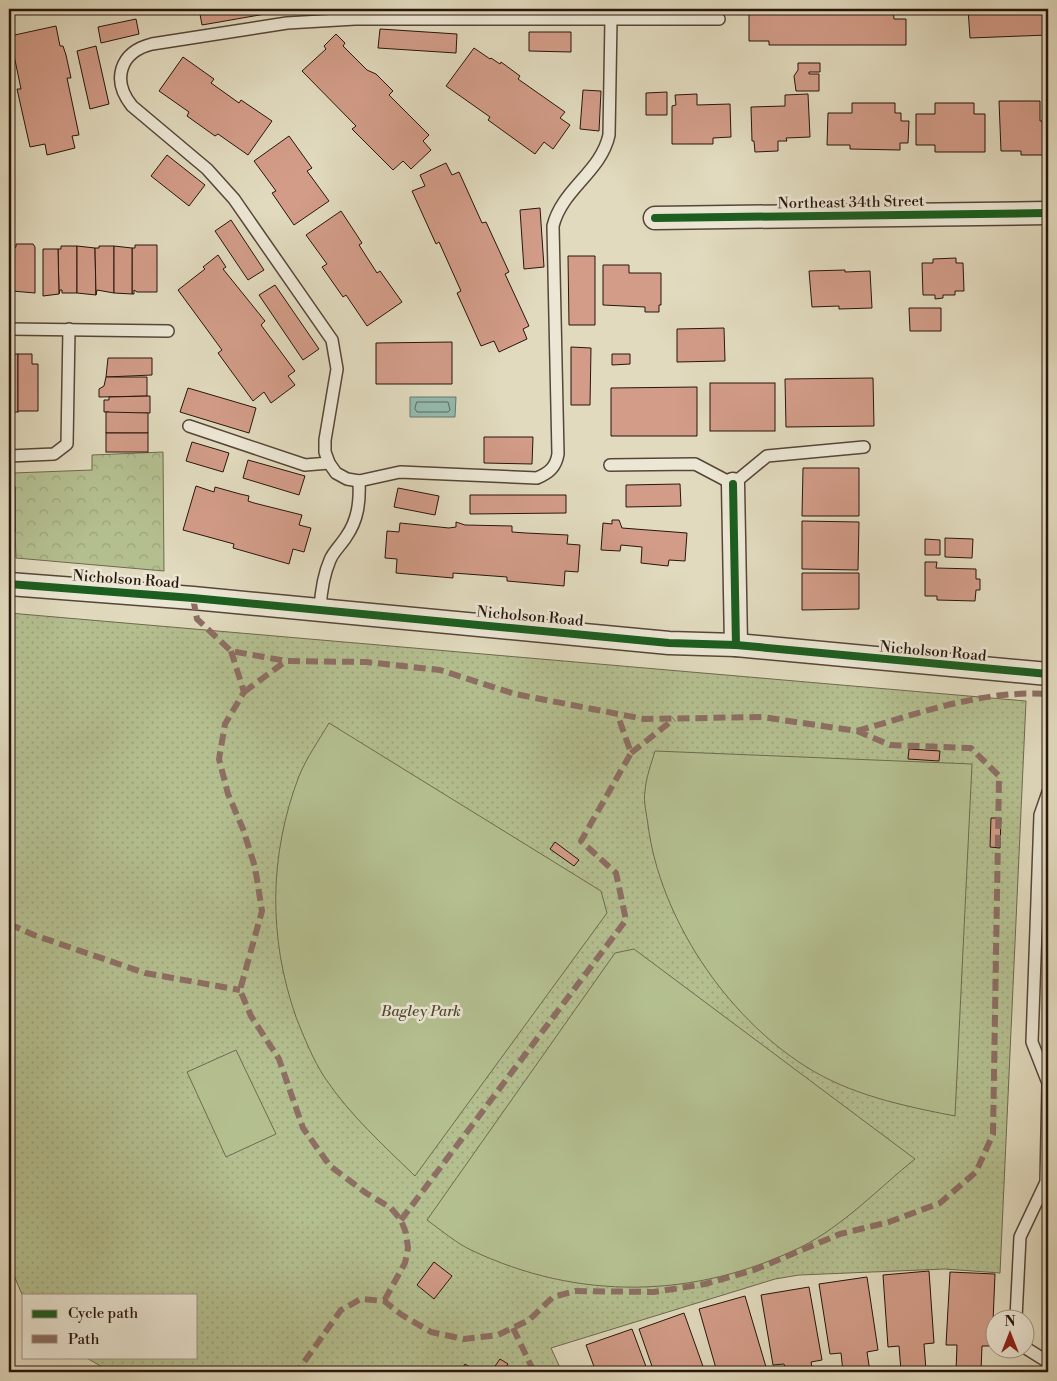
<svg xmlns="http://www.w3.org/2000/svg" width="1057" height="1381" viewBox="0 0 1057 1381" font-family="'Libre Bodoni',serif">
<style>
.green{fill:url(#green-dots);stroke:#6e6a4e}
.forest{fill:url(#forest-crowns);stroke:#6e6a4e}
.pitch{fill:#b4bf90;stroke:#6e6a4e}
.water{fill:#94bbb0;stroke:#69796e}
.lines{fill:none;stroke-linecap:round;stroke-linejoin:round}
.shore{stroke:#5e685e;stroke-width:1}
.building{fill:#d29c88;stroke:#28150c}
.lane-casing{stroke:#564638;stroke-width:14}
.street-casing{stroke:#564638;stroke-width:25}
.lane{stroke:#ece7d5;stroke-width:11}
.street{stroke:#ece7d5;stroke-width:22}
.quiet{stroke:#8d6e63;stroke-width:6;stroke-dasharray:12 6;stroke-linecap:butt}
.cycleway-casing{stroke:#ece7d5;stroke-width:11}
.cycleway{stroke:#1b5e20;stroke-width:8}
.labels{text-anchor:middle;stroke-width:5;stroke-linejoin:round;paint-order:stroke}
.street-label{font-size:15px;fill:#28150c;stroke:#ece7d5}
.park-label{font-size:15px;font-style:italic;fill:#524834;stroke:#ece7d5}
</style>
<defs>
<pattern id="green-dots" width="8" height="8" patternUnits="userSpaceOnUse" patternTransform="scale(1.25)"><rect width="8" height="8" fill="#b4bf90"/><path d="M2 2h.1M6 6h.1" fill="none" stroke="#9ba37b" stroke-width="1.8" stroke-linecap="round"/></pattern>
<pattern id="forest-crowns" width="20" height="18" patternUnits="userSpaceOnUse" patternTransform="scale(1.25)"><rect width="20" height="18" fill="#b4bf90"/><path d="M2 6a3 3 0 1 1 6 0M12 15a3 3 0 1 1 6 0" fill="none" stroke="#9ba37b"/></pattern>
</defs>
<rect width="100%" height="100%" fill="#e1dabe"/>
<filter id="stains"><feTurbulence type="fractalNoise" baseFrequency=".004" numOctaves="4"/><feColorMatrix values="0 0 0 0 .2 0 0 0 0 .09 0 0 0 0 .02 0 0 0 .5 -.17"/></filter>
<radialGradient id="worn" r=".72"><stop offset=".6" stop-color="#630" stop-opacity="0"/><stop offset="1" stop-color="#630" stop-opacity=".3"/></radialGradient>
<polygon class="green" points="9,613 1026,701 1000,1273 945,1269 799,1275 775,1279 551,1348 562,1372 111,1372 85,1357 196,1357 196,1295 24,1295 24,1299 9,1264"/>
<polygon class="forest" points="163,452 164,571 16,558 13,473 92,470 92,455"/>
<g class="pitch">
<path d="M329,723L601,891L607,913L415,1176C383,1145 350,1115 325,1078C313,1060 304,1037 296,1017C268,937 269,855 299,776C307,757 319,740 329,723Z"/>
<path d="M655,751L972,764L955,1116C904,1106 850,1095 805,1066C726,1016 660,918 648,825C647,815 643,802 645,791C646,778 651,764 655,751Z"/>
<path d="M634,949L915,1159C879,1188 843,1226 801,1247C695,1299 578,1301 471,1250C456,1243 441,1230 427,1220L615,953Z"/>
<polygon points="236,1050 276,1134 226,1157 187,1072"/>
</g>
<polygon class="water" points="410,397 456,397 455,417 410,417"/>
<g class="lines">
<polygon class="shore" points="417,402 448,402 450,410 448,412 417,412 415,409"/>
</g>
<g class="building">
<polygon points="199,9 270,9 271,13 202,25"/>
<polygon points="757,9 893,9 894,19 906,19 906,45 769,45 769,41 749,41 749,12 757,12"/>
<polygon points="968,9 1048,9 1048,35 970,38"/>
<polygon points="136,19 139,34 101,43 98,27"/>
<polygon points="56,26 60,46 63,46 66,55 71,78 67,78 79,135 72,136 75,148 47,155 45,144 30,147 17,89 21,89 10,36"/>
<polygon points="380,29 457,34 456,53 378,48"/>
<polygon points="529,32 571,32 571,52 529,51"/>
<polygon points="336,34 345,43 343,46 367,70 376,74 393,91 389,95 429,135 423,141 431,150 411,169 403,161 393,170 352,129 356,126 302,71 326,49 324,46"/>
<polygon points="96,46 109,104 90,109 77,51"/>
<polygon points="474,48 490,59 491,58 500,64 501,62 520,76 518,79 565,112 560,118 570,125 553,149 544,142 535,154 488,120 490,117 446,86"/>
<polygon points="183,57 214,79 211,83 239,103 241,100 272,121 248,155 218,134 215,136 187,116 189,112 159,91"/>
<polygon points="798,63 820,63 820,72 809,72 809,74 819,74 819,91 796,91 794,76 798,70"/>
<polygon points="583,90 601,91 599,131 580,129"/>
<polygon points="667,92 667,115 646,115 646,93"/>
<polygon points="697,94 697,105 730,104 731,137 713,138 713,144 672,144 672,106 676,105 675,95"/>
<polygon points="808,94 810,137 786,138 787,141 778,141 778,151 755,152 754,141 752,141 751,107 785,106 785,95"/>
<polygon points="999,101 1040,101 1040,121 1048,121 1048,155 1021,155 1021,151 1001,151"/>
<polygon points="852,103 895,103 895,113 901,113 901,121 909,121 908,143 900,143 900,150 850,149 850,145 827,145 828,113 852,113"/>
<polygon points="935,103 974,103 974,114 985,114 985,152 935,152 935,145 916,145 916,114 935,114"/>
<polygon points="289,136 312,168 307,171 329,201 294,225 272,193 276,191 254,161"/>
<polygon points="167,155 205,185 189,206 151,176"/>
<polygon points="446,163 452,175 459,172 482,223 486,222 509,272 505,274 529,326 523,329 527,339 499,352 494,341 481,346 457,293 461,291 439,242 436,244 412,191 425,186 420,175"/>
<polygon points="540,208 544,267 524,269 520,210"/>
<polygon points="341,211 362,243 359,245 377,273 380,271 402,302 367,326 346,295 343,297 322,267 327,264 306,235"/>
<polygon points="231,220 264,270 248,280 215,231"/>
<polygon points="16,244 33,244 35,247 35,293 12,291 11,295 10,250 16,247"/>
<polygon points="135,245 157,245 157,292 137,292 134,290 134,294 132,294 132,248 135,248"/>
<polygon points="61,246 77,246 77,293 62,293 62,290 60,290 59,294 58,249 61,249"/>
<polygon points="77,246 95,248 96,295 77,293"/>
<polygon points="99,246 114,246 114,293 97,290 96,295 95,248 99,248"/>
<polygon points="114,246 132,248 132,294 114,293"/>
<polygon points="43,249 58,249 59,294 43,296"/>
<polygon points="9,250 10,250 11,295 9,295"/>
<polygon points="218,255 226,267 223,269 265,321 261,325 295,371 288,376 295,385 271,403 264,392 253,401 218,353 222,350 178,290 205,269 203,267"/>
<polygon points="568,256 595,256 595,325 569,325"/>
<polygon points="956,258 956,263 963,263 964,291 955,291 955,295 943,295 943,298 935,299 935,295 923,295 922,263 933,263 933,259"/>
<polygon points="603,265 629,265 629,273 661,273 661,305 659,305 659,312 645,312 645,307 603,305"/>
<polygon points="845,270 845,272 870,271 872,308 839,309 839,306 812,307 809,271"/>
<polygon points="275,285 319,349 303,360 259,295"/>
<polygon points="909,308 941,308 941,331 910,331"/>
<polygon points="724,328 725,361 677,362 677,329"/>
<polygon points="452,342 452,384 376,384 376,343"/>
<polygon points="571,347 591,348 590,405 571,405"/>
<rect x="9" y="354" width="9" height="58"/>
<polygon points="18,354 32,354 32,364 38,364 38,411 19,411 18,412"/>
<polygon points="612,354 630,354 630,364 612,365"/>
<polygon points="108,358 152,358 152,375 106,377"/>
<polygon points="106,377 147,377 147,396 99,397 99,389 104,386"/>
<polygon points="873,378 874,426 786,427 785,379"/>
<rect x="710" y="383" width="65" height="48"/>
<polygon points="697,387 697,436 611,436 611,388"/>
<polygon points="188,388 256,408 249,433 180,412"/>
<polygon points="150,396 150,413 109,414 109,412 104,412 104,400 109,400 109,397"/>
<polygon points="106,412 148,413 148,433 106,433"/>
<rect x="106" y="433" width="42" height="19"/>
<polygon points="484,437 533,437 532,464 484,463"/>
<polygon points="192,442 229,453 223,472 186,461"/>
<polygon points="248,460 305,476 299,495 243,478"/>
<polygon points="803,468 859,468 859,516 802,516"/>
<polygon points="680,484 681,506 626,507 626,485"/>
<polygon points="196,486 214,492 215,487 240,494 249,496 248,501 254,503 302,515 299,525 311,528 304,552 293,549 289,564 233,548 234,544 183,530"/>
<rect x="9" y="487" width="6" height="45"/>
<polygon points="398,488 439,496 435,515 394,507"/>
<polygon points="470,495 566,495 566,513 470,514"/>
<polygon points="612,520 619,520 622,528 687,533 685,561 669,560 668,566 641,563 642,547 621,545 620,551 601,550 603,523 612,524"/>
<polygon points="802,521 859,522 858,570 802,569"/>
<polygon points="456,522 465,525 512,526 512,532 526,533 568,535 567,544 580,545 578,572 565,571 564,586 507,581 507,577 453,573 453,578 396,573 397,559 385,558 387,531 399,532 400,523 449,528 456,527"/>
<polygon points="945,538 973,539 972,558 945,557"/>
<polygon points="925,539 940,540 940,555 925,555"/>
<polygon points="925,562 937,562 936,568 976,569 976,579 980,579 980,590 976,590 975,601 937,600 937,596 925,596"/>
<polygon points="802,573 859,573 859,609 802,610"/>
<polygon points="909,749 940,751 939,761 908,759"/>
<polygon points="991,818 1001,818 1000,848 990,847"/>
<polygon points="555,842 579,860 574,866 550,849"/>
<polygon points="434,1262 452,1276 434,1299 417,1285"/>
<polygon points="929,1271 934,1343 924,1344 926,1370 901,1371 899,1346 888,1347 883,1275"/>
<polygon points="950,1272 995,1274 992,1346 982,1346 981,1371 956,1371 957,1345 946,1345"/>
<polygon points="867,1277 878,1350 867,1352 870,1372 843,1372 841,1353 830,1354 819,1284"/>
<polygon points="809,1287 822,1360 811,1362 813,1372 786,1372 784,1364 773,1365 761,1295"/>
<polygon points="745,1296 766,1367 755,1370 755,1372 717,1372 699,1309"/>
<polygon points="684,1313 705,1372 654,1372 639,1329"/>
<polygon points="632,1329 648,1372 596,1372 586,1345"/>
<polygon points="500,1359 508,1364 503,1372 491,1372"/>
<polygon points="465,1364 478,1372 460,1372"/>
</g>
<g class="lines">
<g class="lane-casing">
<g id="lane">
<path d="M611,19L609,135C601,172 562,189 553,226L558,454C556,467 549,473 537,478L400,472L359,481L347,479L336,473L329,463L325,452V440L337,369L332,340L234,199L207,169L132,106C111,80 120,52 152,44L287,23L355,19H719"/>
<polyline points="9,329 168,331"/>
<polyline points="189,426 305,465 329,463"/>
<polyline points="9,456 54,454 67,444 69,329"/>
<polyline points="610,465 695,464 733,484 767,456 864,447"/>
<path d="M320,609C321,592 323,576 330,560C333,552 341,545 346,537C358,520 360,502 359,481"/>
<polyline points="1048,792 1040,815 1032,1042 1048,1083"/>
<polyline points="1016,1318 1020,1237 1046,1182 1048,1084"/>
<polyline points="1024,1347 1048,1362"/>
</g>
</g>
<g class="street-casing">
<g id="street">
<polyline points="655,218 1048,213"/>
<polyline points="733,484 736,645"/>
<polyline points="9,584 193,598 669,643 736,645 1048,674"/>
</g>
</g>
<use href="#lane" class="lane"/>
<use href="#street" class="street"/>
<g class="quiet">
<polyline points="193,598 197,619 231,651 286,661 366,662 440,670 515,694 644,719 762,717 857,731 890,745 971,748 999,776 993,1134 976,1172 940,1203 889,1222 840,1234 754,1270 705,1284 654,1292 575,1291 553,1297 529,1320 498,1335 464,1339 431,1332 402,1315 384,1301 361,1299 341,1310 297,1372"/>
<polyline points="231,651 244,692 225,724 219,759 228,794 243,829 255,867 262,911 240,990 251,1016 279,1059 303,1128 330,1166 366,1193 391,1208 401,1220 406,1233 408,1248 405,1263 384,1301"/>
<polyline points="244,692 286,661"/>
<path d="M857,731C920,713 981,690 1048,694"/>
<polyline points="631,753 674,719"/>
<polyline points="9,924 34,935 145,973 240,990"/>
<polyline points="401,1220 626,920 616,873 581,841 631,753 618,716"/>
<polyline points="513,1328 534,1372"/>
</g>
<g class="cycleway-casing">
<g id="cycleway">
<polyline points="655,218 1048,213"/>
<polyline points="733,484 736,645"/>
<polyline points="9,584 193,598 669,643 736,645 1048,674"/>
</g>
</g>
<use href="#cycleway" class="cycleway"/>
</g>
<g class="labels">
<g class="street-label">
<text transform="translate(851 202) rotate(-1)" y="5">Northeast 34th Street</text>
<text transform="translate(126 579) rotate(4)" y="5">Nicholson Road</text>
<text transform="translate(530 616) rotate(5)" y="5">Nicholson Road</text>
<text transform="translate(933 651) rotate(5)" y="5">Nicholson Road</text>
</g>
<g class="park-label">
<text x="421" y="1016">Bagley Park</text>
</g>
</g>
<rect width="1057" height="1381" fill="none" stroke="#e1dabe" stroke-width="30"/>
<rect x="10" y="10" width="1037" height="1361" fill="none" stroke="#28150c" stroke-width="2.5"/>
<rect x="15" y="15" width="1027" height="1351" fill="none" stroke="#28150c"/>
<rect x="22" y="1294" width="175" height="65" fill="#ece7d5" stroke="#9e9385"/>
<rect x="32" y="1310" width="25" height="8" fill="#1b5e20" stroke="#9e9385"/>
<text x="68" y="1318" font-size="15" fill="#28150c">Cycle path</text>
<rect x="32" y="1335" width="25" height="8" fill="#8d6e63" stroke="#9e9385"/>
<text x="68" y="1344" font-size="15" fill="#28150c">Path</text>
<g transform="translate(1010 1334)"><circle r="24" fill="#ece7d5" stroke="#9e9385"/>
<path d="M0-4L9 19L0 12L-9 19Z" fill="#8f2418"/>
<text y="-8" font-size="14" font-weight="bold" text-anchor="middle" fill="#28150c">N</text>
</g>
<rect width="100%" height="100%" filter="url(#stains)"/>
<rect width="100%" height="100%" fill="url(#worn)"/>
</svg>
